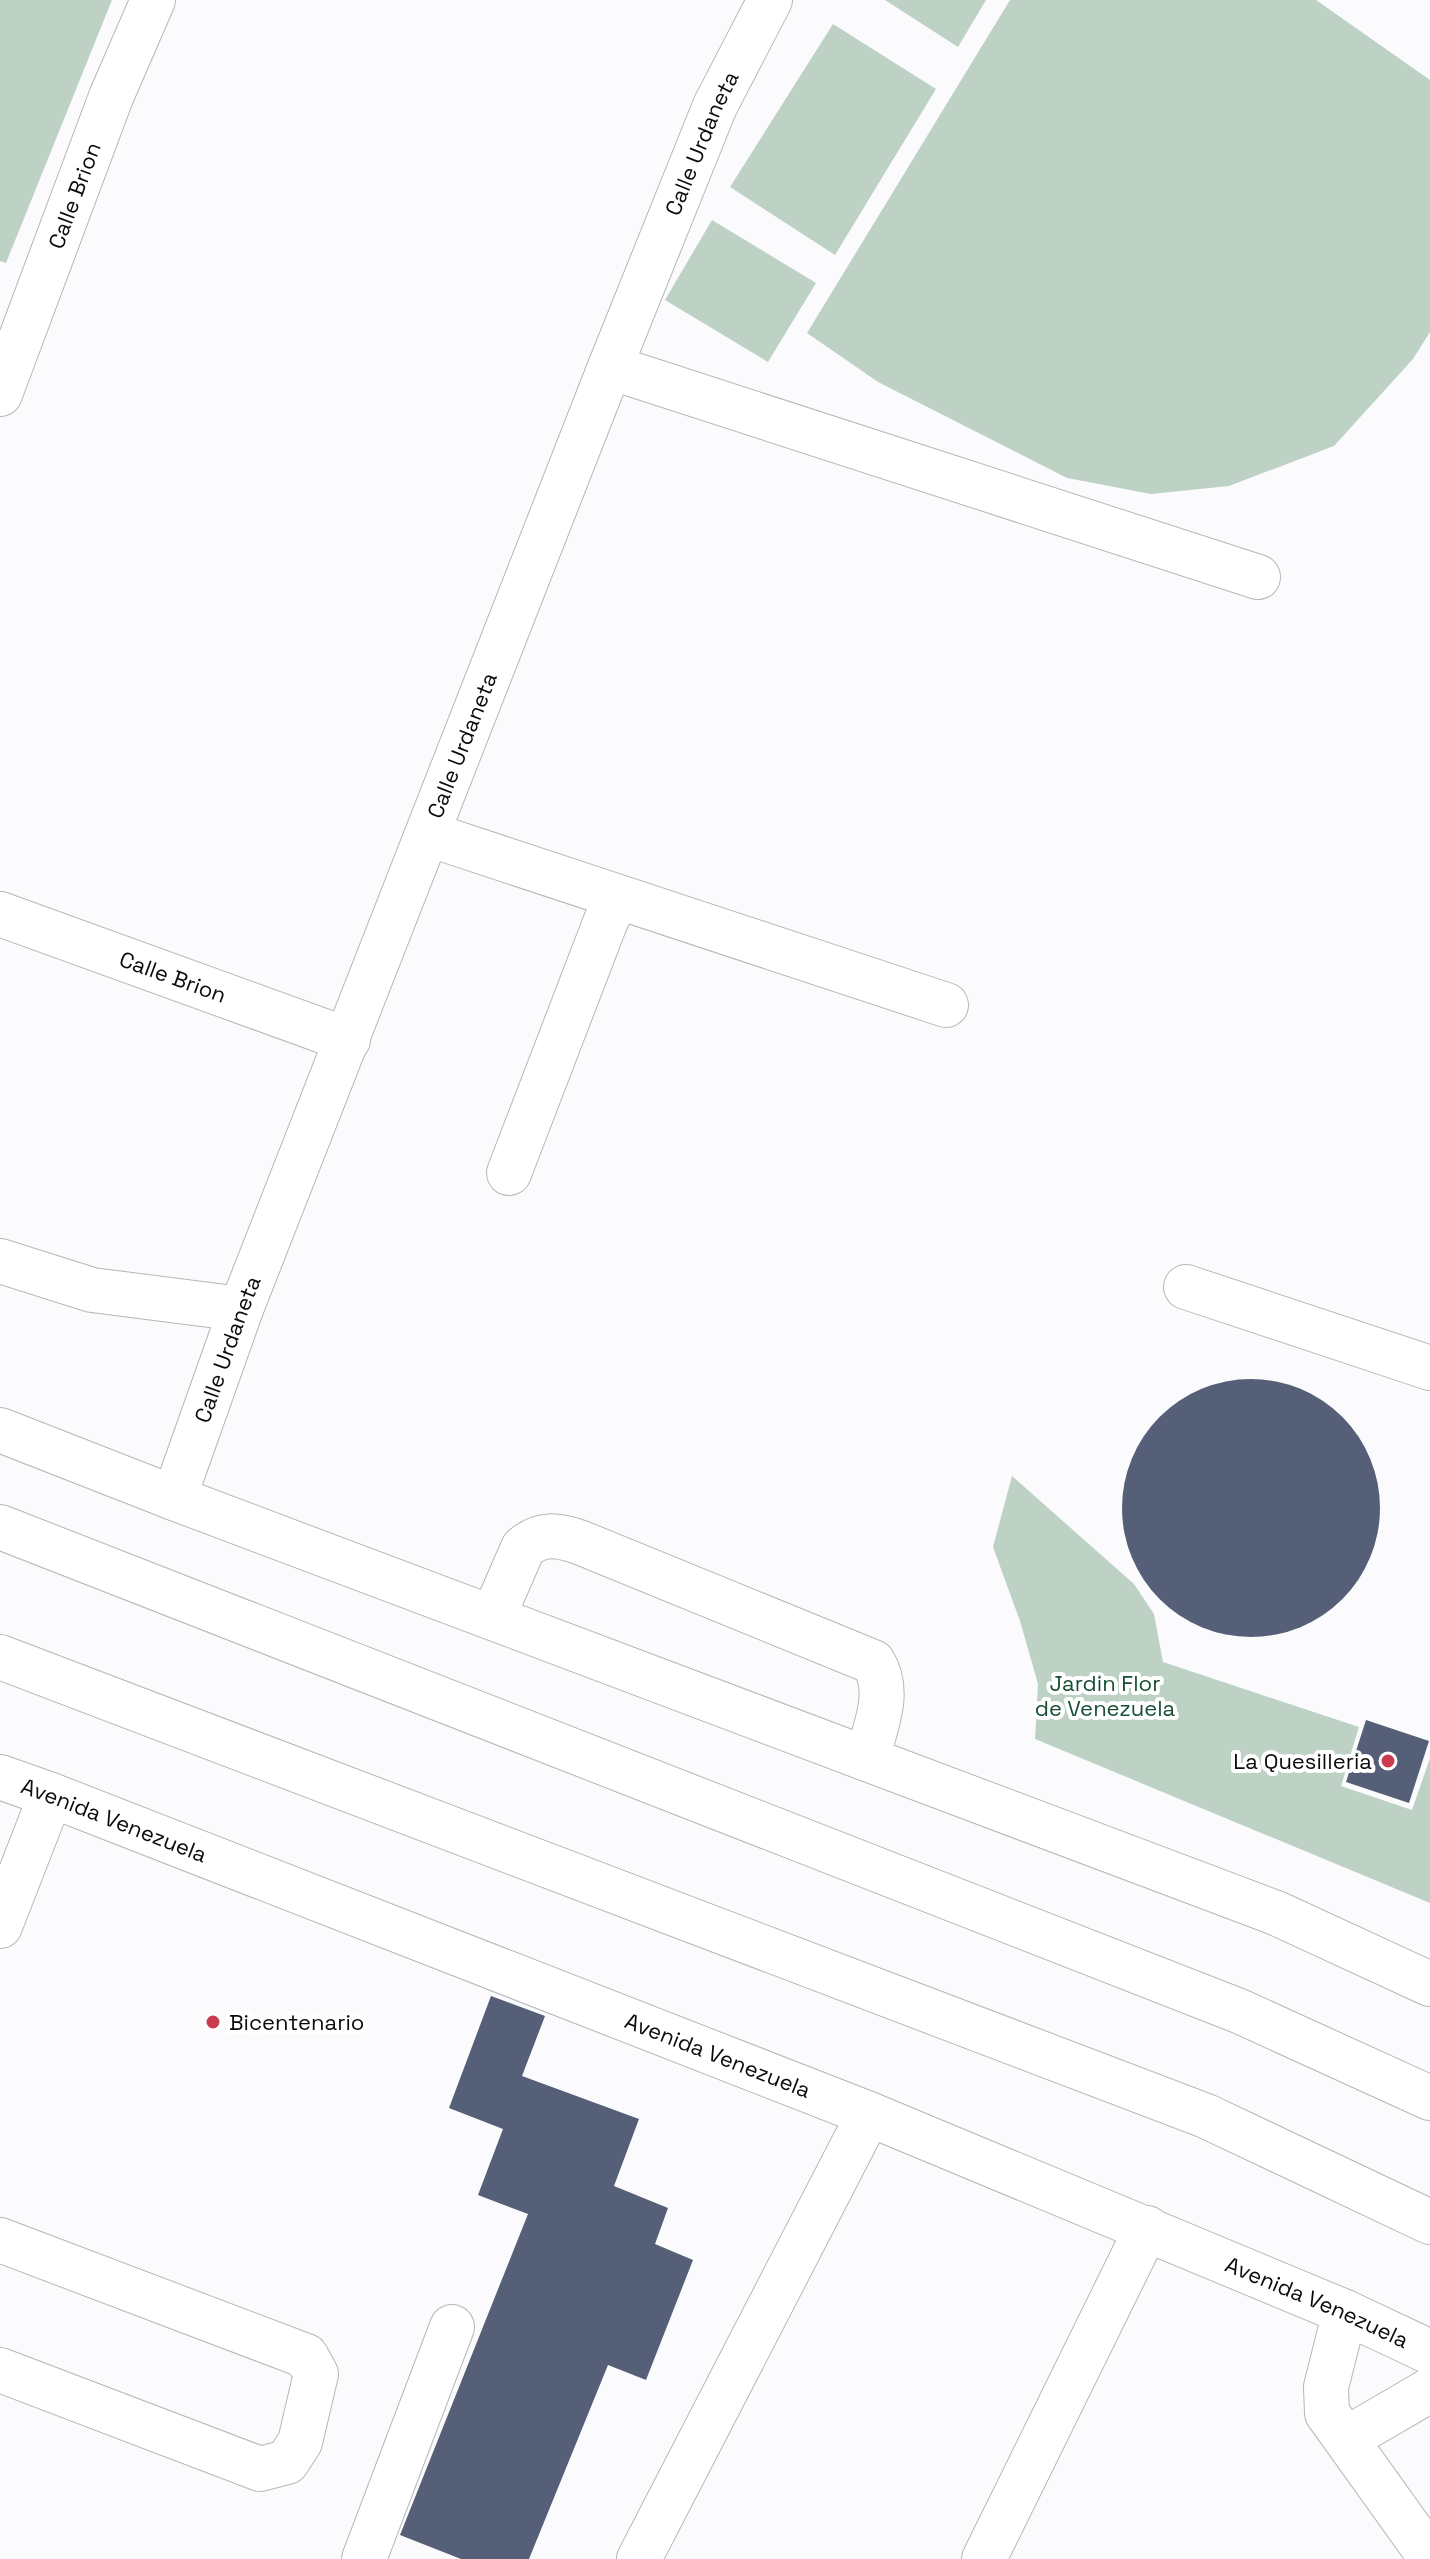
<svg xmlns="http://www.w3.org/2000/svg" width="1430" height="2559" viewBox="0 0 1430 2559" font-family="'Space Grotesk',sans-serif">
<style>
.green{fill:#bdd1c5}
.building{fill:#555f77}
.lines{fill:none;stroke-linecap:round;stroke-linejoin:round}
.minor-casing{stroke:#b6b7b8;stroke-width:46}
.minor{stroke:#fff;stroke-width:44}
.poi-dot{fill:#cb3b4e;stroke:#fff;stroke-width:3}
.labels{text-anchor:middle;stroke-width:8;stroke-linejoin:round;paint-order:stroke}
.street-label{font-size:22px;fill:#0b0b0c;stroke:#fff}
.park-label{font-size:22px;fill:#174e35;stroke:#fff}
.poi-label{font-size:22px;fill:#0b0b0c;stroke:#fff;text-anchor:end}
</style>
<rect width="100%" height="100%" fill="#fbfbfd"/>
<g class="green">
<polygon points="0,0 112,0 6,263 0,261"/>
<polygon points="885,0 986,0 958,47"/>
<polygon points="1010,0 1316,0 1430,80 1430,332 1413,359 1334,446 1229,486 1151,494 1067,478 878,382 807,333"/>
<polygon points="833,24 936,89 835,255 730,187"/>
<polygon points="712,220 816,283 768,362 665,300"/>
<polygon points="1012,1476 1134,1584 1154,1614 1163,1662 1359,1727 1341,1786 1412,1810 1430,1758 1430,1903 1035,1739 1038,1684 1020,1621 993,1547"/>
</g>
<g class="building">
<circle cx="1251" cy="1508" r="129"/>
<polygon points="1366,1720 1429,1741 1409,1803 1346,1782"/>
<polygon points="491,1996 545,2016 522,2076 639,2119 614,2186 668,2208 655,2244 693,2260 646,2380 608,2365 529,2559 461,2559 400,2535 528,2214 478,2195 503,2129 449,2108"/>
</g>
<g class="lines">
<g class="minor-casing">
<g id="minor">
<polyline points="610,367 1258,577"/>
<path id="s1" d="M0,394L111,97L153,0"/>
<polyline points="428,834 946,1005"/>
<path id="s2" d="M0,914L348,1040"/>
<polyline points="509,1173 605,923 617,897"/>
<polyline points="0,1261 92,1290 241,1309"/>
<polyline points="1186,1287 1430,1368"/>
<polyline points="0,1430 174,1498 1276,1913 1430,1984"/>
<path id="s3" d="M174,1498L241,1309L610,367L715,106L770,0"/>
<polyline points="0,1527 1239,2011 1430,2098"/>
<path d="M493,1617L523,1548C541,1532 558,1535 579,1542L873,1662C892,1692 875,1727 867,1759"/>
<polyline points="0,1657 1206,2116 1430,2222"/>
<path id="s4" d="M0,1777L51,1795L869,2114L1345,2312L1430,2352"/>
<polyline points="0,1926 51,1795"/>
<polyline points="0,2240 306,2356 316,2374 300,2442 287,2462 260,2469 0,2370"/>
<polyline points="1345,2312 1326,2387 1327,2413 1430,2557"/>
<polyline points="1346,2439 1430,2390"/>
<polyline points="364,2559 452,2327"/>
<polyline points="639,2559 869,2114"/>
<polyline points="984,2559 1147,2228"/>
</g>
</g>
<use href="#minor" class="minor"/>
</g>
<g class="poi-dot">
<circle cx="1388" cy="1761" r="8"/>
<circle cx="213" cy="2022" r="8"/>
</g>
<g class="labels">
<g class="street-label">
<text dy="8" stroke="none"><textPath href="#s3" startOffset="1454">Calle Urdaneta</textPath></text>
<text dy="8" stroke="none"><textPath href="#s1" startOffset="212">Calle Brion</textPath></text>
<text dy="8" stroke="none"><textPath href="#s3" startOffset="806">Calle Urdaneta</textPath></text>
<text dy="8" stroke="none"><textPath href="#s2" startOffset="184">Calle Brion</textPath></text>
<text dy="8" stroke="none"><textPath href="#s3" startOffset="158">Calle Urdaneta</textPath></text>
<text dy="8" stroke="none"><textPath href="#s4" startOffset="122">Avenida Venezuela</textPath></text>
<text dy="8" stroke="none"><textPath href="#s4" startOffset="770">Avenida Venezuela</textPath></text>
<text dy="8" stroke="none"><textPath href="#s4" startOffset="1418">Avenida Venezuela</textPath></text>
</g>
<g class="park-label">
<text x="1105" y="1691">Jardin Flor<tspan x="1105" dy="25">de Venezuela</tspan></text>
</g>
<g class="poi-label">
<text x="1372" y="1769">La Quesilleria</text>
<text x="229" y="2030" text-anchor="start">Bicentenario</text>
</g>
</g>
</svg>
